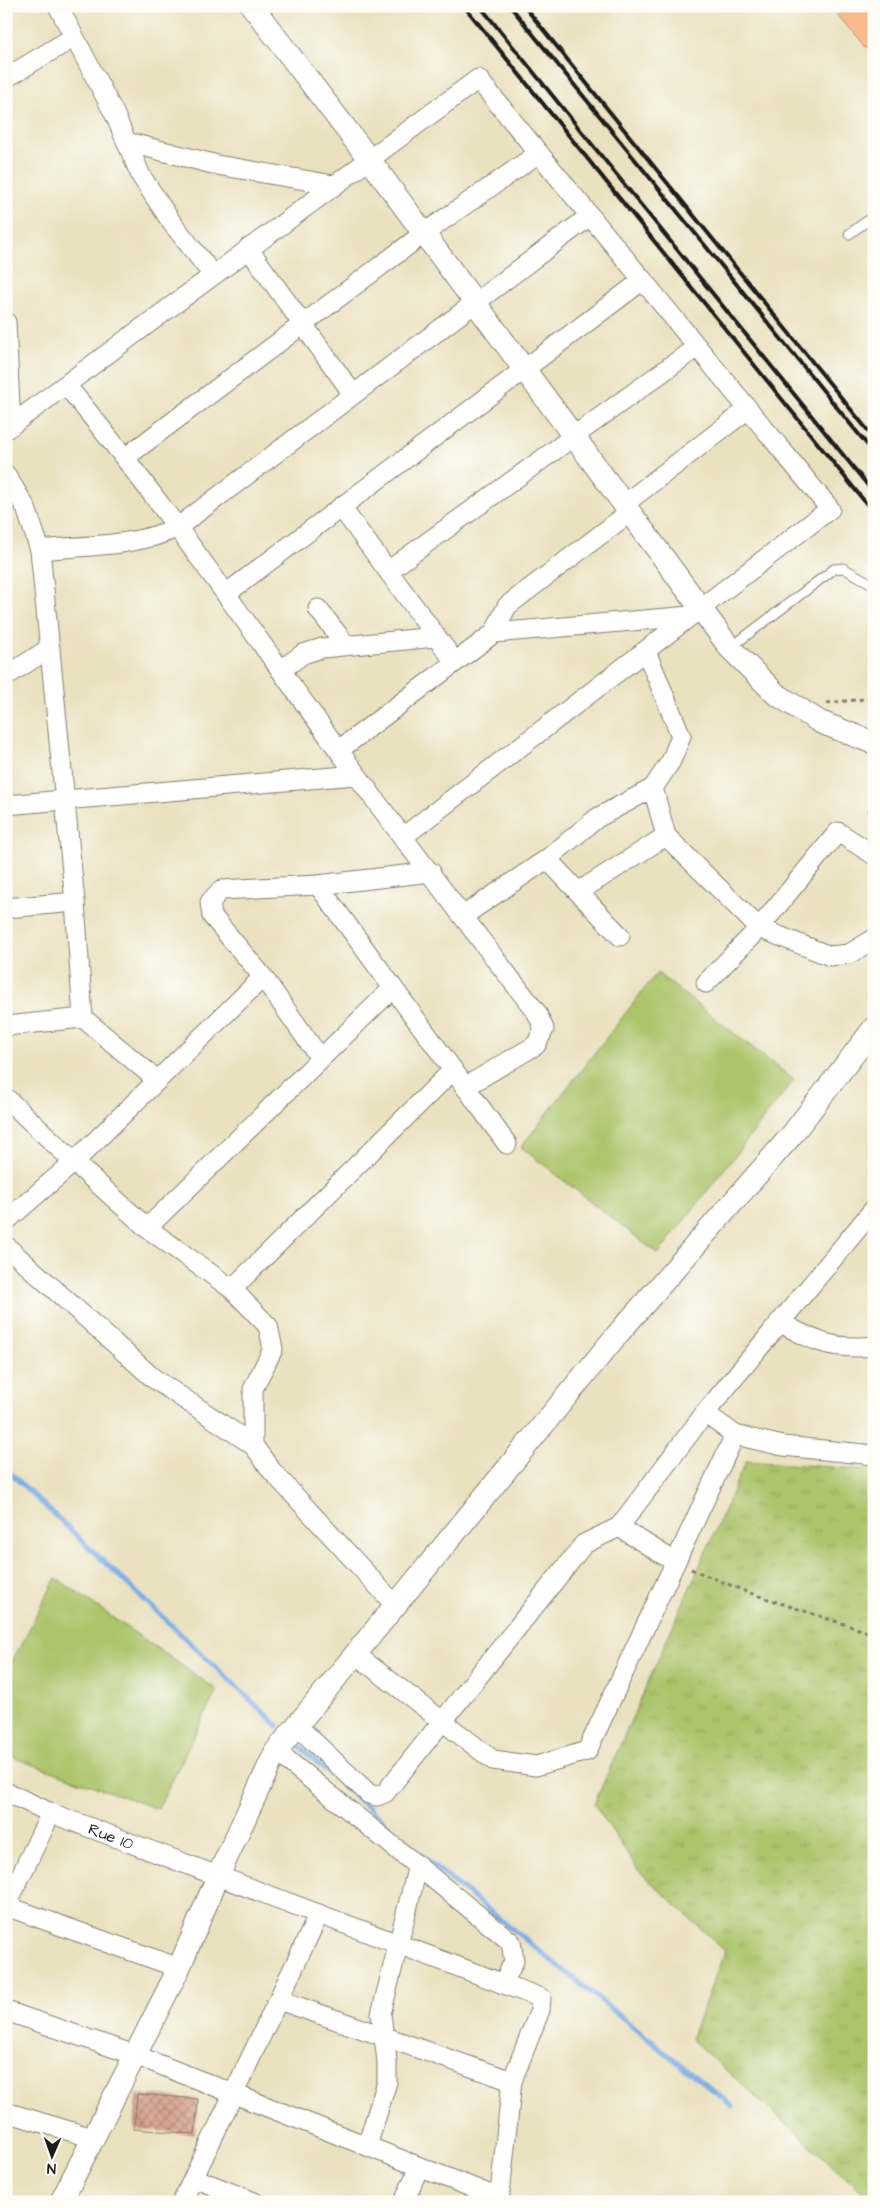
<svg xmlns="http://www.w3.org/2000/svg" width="880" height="2208" viewBox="0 0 880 2208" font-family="'Architects Daughter',sans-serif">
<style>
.grass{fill:url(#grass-tufts);stroke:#647043}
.park{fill:#acc46a;stroke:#647043}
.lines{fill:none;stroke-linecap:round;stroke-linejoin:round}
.stream{stroke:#7bade7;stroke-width:5}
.building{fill:url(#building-cross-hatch)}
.service-casing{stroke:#837e6e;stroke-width:11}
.minor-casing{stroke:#837e6e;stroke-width:21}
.tertiary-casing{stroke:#837e6e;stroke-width:24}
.trunk-casing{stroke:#837e6e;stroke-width:29}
.path{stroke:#837e6e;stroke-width:3;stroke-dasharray:4 4;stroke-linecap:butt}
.service{stroke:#fff;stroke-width:9}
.minor{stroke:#fff;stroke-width:19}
.tertiary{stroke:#fff;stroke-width:22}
.trunk{stroke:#fabb8c;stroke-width:28}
.rail{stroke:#1c1c1c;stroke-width:4}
.labels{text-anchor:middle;stroke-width:4.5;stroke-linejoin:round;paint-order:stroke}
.street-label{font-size:16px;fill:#1c1c1c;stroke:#fdfcf7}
</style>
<defs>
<pattern id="grass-tufts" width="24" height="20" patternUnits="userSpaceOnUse" patternTransform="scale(1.25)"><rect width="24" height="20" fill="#acc46a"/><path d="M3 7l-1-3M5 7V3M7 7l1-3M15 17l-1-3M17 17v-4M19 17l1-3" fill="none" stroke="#93a85b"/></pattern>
<pattern id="building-cross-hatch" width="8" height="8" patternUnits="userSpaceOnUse" patternTransform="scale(1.25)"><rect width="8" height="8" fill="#d69e8b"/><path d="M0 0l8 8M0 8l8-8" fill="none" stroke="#ad8071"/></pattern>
</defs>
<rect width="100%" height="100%" fill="#fdfcf7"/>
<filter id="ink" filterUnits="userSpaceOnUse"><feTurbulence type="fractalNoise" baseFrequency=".02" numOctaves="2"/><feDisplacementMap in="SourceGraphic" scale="10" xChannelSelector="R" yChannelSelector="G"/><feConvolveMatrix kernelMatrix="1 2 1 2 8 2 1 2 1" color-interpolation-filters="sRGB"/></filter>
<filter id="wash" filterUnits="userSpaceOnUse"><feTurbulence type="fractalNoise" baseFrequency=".0096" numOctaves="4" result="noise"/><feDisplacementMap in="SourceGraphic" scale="20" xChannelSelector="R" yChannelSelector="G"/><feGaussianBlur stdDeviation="1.12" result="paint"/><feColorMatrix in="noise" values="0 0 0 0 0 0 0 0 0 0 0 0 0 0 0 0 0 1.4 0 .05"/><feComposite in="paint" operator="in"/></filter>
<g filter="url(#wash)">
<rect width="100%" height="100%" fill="#eae1bf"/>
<polygon class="grass" points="746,1461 874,1470 874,2202 691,2039 725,1951 639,1871 594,1804"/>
<g class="park">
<polygon points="657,973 794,1080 658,1254 521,1147"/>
<polygon points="56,1578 217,1690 158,1809 6,1755 6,1673"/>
</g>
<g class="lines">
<g class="stream">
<polyline points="6,1469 278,1726"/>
<polyline points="299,1746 429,1862 732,2106"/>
</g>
</g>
<g id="blocks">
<polygon class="building" points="137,2094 198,2099 195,2134 134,2129"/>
</g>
</g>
<g filter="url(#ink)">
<use href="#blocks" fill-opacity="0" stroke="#837e6e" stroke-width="1"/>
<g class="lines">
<g class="service-casing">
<g id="service">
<polyline points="849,234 874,216"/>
<polyline points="730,648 834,569 843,568 874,585"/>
<polyline points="873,811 874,811"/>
</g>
</g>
<g class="minor-casing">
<g id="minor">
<polyline points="58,6 115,115 141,176 172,223 213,275"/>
<polyline points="6,78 74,37"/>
<polyline points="127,142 217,165 334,185"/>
<polyline points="248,248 353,394"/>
<polyline points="6,322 11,426"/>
<path d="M66,385C170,510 260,644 356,774C415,855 476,934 537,1013L544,1029L536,1045L465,1087"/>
<polyline points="6,429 478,79 830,509 404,836"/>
<polyline points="126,457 423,234 539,153"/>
<polyline points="6,475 26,508 40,550 75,902 83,1018"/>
<polyline points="623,505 748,409"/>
<polyline points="341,507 455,662"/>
<path d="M40,550C86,545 137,547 178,527L590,216"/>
<polyline points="388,571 697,347"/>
<polyline points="227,593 643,280"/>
<polyline points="318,609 346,645"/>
<polyline points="494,633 690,616"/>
<polyline points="281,670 303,654 322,648 436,637"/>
<polyline points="6,676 50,648"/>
<polyline points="339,750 494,633 507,606 629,513"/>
<polyline points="653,788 666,836 759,928 830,956 849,954 874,939"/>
<polyline points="6,805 356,775"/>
<polyline points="547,859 620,936"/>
<polyline points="318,885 507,1144"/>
<polyline points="578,892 666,836"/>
<polyline points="6,908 75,902"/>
<polyline points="463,916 547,859 597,818 653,788 671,761 681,736 646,651"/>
<polyline points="706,983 759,928 838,832 874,855"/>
<polyline points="6,1026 83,1018 157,1080"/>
<polyline points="320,1058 263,977 212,916 210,902 221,890 318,885 431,872"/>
<polyline points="6,1098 74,1162 147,1228 232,1289 268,1326 273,1349 253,1389 253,1445 272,1471 396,1606"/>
<polyline points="6,1221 74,1162 263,977"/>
<polyline points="147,1228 393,988"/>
<polyline points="6,1246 153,1378 253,1445"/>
<polyline points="232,1289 453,1070"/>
<path d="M779,1322C816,1342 831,1350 874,1346"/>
<polyline points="705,1413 735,1435 783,1446 874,1455"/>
<polyline points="619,1527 675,1562"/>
<polyline points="355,1654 493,1760 536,1766 587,1751 735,1435"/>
<polyline points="297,1726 369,1794 377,1796 385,1793 584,1544 619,1527 705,1413 874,1209"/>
<polyline points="276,1751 511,1942 514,1961 503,1984"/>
<path id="s1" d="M6,1792L51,1813L541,1998L540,2010L512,2081L499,2202"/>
<polyline points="6,1906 179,1968"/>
<polyline points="6,1906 51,1813"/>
<polyline points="279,2000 512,2081"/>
<polyline points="6,2011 135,2055 499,2198"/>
<polyline points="6,2112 93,2138"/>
<polyline points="367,2146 387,2082 387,2061 381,2014 418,1865"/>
<polyline points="194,2178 254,2202"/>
<polyline points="182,2202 319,1914"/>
<polyline points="404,2202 419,2167"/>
</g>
</g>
<g class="tertiary-casing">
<g id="tertiary">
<polyline points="252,6 369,159 730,648 776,694 820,722 874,743"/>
<polyline points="61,2202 179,1968 218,1876 276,1751 616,1336 790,1137 874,1028"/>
</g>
</g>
<g class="trunk-casing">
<polyline id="trunk" points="849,6 874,37"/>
</g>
<g class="path">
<polyline points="827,703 874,698"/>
<polyline points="691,1569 747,1592 874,1634"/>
</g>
<use href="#service" class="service"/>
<use href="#minor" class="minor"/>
<use href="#tertiary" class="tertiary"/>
<use href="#trunk" class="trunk"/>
<g class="rail">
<polyline points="464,6 874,513"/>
<polyline points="480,6 874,493"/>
<polyline points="510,6 874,453"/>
<polyline points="524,6 874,438"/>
</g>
</g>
</g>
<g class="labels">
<g class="street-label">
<text dy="6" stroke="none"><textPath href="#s1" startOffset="114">Rue 10</textPath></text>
</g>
</g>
<rect width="880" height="2208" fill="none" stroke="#fdfcf7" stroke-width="25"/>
<g transform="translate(52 2156) rotate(182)" stroke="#fdfcf7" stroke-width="4" paint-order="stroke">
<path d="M0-4L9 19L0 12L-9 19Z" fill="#1c1c1c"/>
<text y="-8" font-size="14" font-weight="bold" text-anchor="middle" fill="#1c1c1c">N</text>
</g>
</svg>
